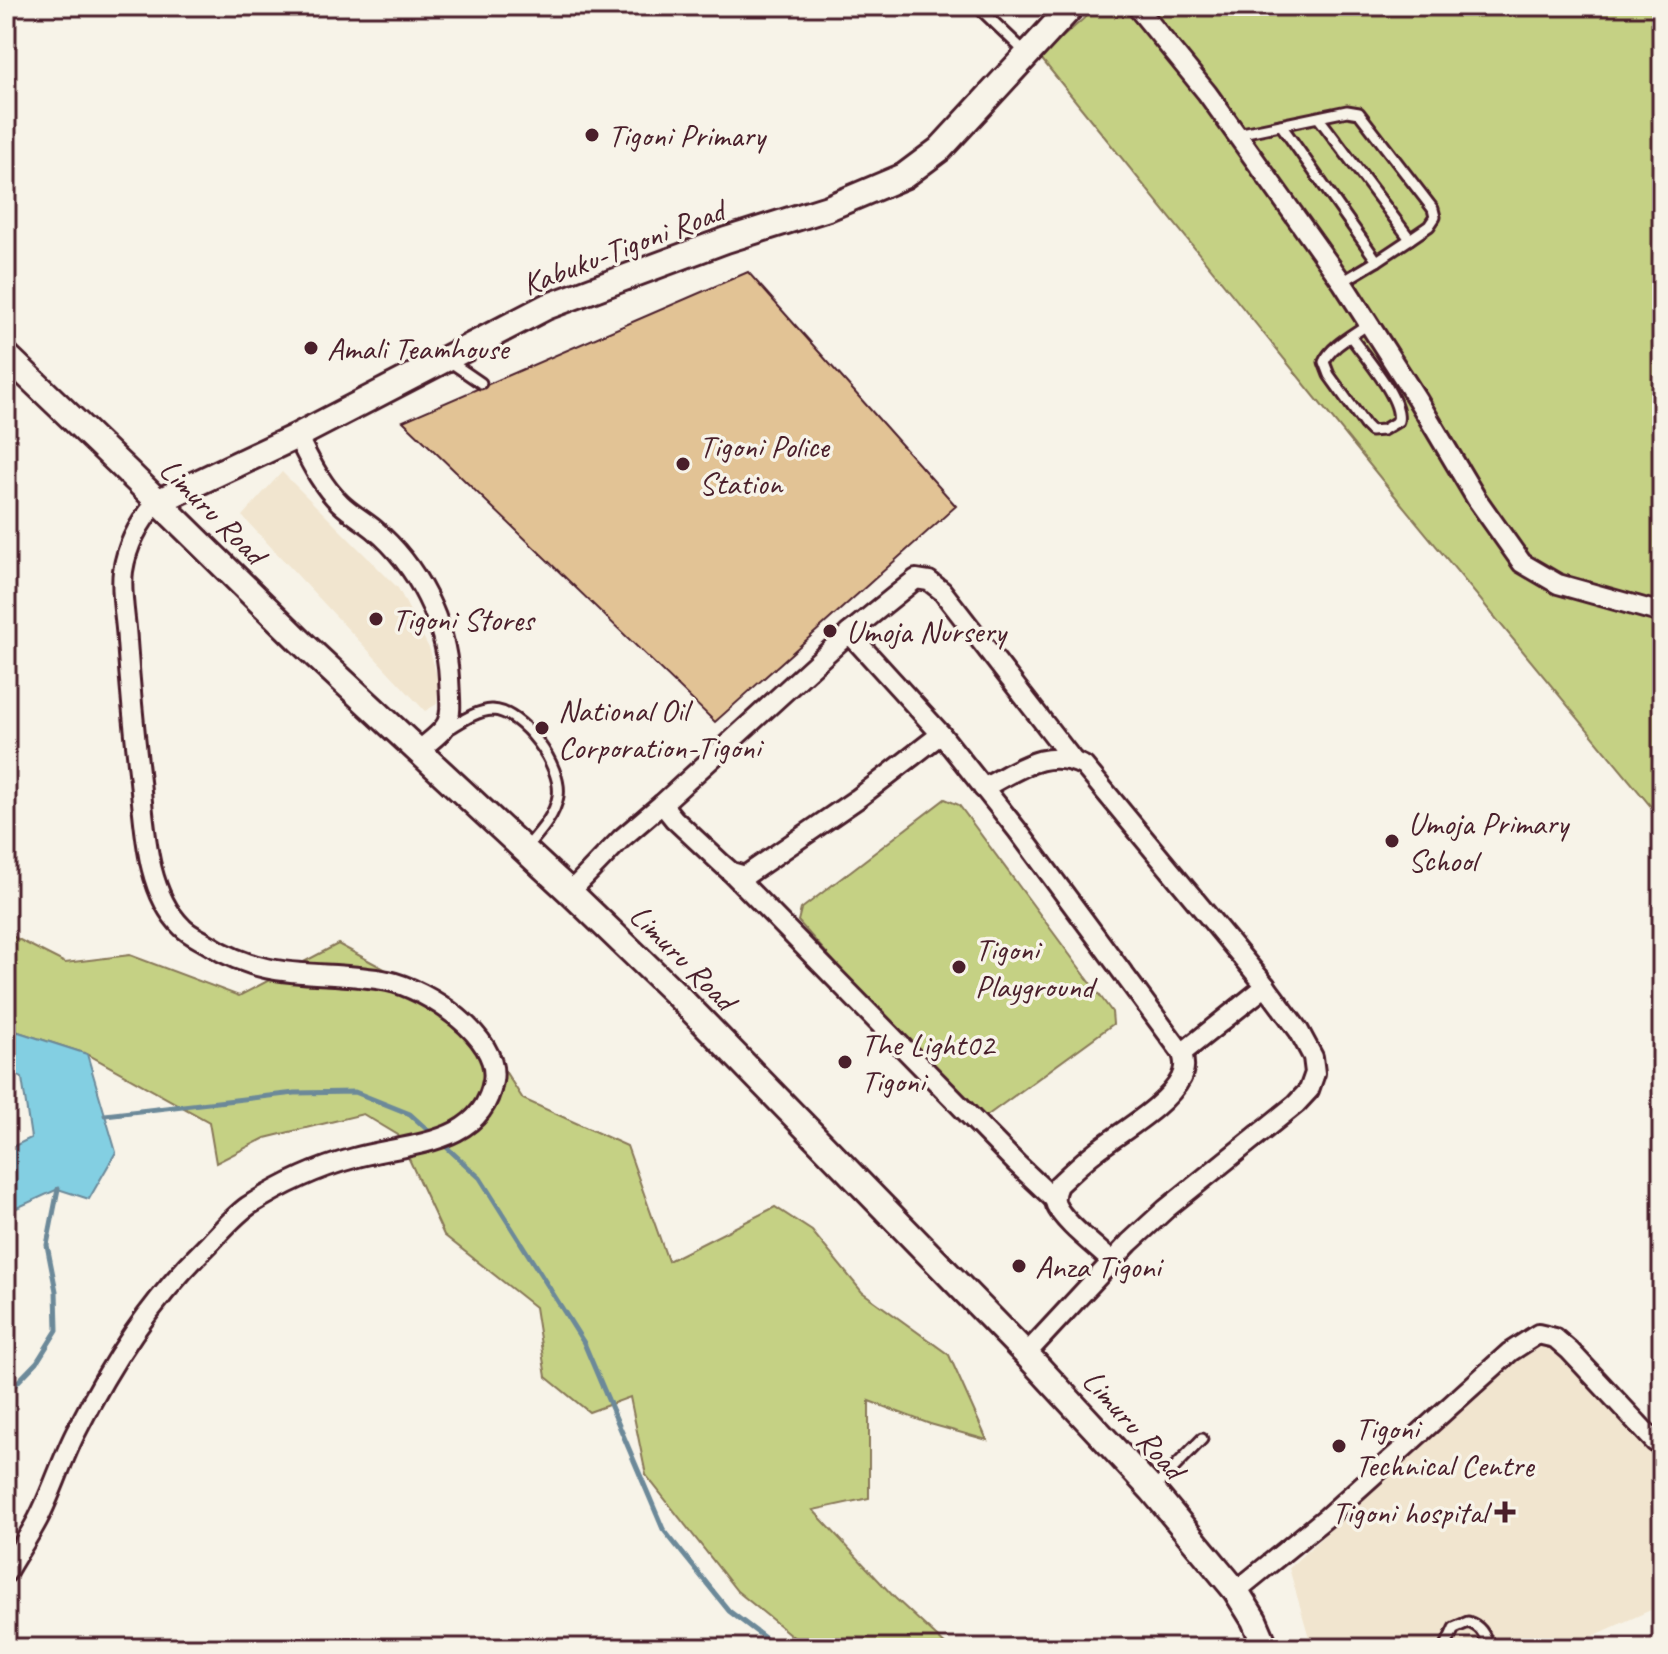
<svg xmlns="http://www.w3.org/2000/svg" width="1668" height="1654" viewBox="0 0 1668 1654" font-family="Caveat,sans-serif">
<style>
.built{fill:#f1e5cf}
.green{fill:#c5d184;stroke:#887858;stroke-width:2}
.water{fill:#83cfe2;stroke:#6c8999;stroke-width:2}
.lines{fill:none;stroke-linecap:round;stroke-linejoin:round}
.stream{stroke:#6c8999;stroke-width:5}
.building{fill:#e2c395;stroke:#4a1f2b;stroke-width:2}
.service-casing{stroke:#4a1f2b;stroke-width:15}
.minor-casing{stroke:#4a1f2b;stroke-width:24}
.secondary-casing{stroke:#4a1f2b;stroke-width:30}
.service{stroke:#f7f3e8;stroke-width:9}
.minor{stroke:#f7f3e8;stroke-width:18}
.secondary{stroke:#f7f3e8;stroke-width:24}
.poi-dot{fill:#4a1f2b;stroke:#f7f3e8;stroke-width:3}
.labels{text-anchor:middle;stroke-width:7;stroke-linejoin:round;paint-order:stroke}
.poi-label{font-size:32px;fill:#4a1f2b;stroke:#f7f3e8;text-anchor:start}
.street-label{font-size:32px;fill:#4a1f2b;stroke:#f7f3e8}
</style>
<rect width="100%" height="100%" fill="#f7f3e8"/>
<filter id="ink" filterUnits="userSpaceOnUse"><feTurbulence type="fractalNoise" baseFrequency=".0125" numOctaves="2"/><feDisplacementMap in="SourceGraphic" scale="16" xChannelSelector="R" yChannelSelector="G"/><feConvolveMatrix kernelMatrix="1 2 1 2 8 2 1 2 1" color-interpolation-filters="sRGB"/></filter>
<g filter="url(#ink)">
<g class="built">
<polygon points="282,472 398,588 430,650 438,681 437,704 425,711 242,516"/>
<polygon points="1548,1326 1662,1456 1662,1605 1566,1648 1312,1648 1289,1568"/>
</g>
<g class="green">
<polygon points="1098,6 1662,6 1662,820 1395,496 1040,57"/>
<polygon points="945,799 959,805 1112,1012 1113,1024 977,1123 798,921 801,909"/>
<polygon points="6,933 65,963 130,955 239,996 338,944 468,1014 523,1099 627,1146 668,1261 775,1207 812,1231 862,1292 949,1355 987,1440 930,1424 869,1401 869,1498 813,1510 895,1598 949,1648 807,1648 737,1591 646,1475 630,1397 589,1412 546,1377 535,1307 444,1235 398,1135 363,1114 265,1138 216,1163 209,1122 87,1054 6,1028"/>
</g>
<polygon class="water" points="6,1028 87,1054 116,1152 89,1199 58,1189 10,1211 6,1207 6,1150 31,1138 22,1078 6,1068"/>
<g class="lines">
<g class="stream">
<polyline points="105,1115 295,1093 355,1092 410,1114 432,1134"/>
<polyline points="442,1143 480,1178 584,1343 663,1529 729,1611 778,1648"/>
<polyline points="6,1394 37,1362 57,1330 56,1291 47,1245 58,1189"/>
</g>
</g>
<polygon class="building" points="748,272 956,506 715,722 403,421"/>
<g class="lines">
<g class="service-casing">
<g id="service">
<polyline points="977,6 1025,52"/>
<polyline points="1281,125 1377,261 1342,282"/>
<polyline points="1237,134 1347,111 1359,113 1433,209 1435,217 1429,226 1410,239 1318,117"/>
<polyline points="1377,261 1410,239"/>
<path d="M1351,337C1364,356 1403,399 1398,421L1383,430L1371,431L1365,425L1329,375L1324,362C1331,346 1353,335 1368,324"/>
<polyline points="449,361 481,383"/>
<path d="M447,730C461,722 475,711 492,710C522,710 563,767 558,796C555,816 539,833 526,848"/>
<polyline points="1154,1488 1202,1439"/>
<path d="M1445,1648L1454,1628L1468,1622C1481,1626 1486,1635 1488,1648"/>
</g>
</g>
<g class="minor-casing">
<g id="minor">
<polyline points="1136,6 1207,93 1342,282 1417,399 1476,498 1522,563 1558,584 1662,613"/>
<path d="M297,436C309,459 321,485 340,503C350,513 363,520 374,529C418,566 446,622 449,678C451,721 455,723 419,750"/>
<polyline points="849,633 916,579 929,581 942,591 1072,759"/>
<path d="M983,788C1017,771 1046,746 1084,766L1261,980L1299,1031L1313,1057L1315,1073L1309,1090L1296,1104L1166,1209L1129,1243L1026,1354"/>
<polyline points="662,804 849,633 941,734"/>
<polyline points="731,872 1017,1164 1054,1199"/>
<path d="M570,892L621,839L662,804L674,819L721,863L731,872L745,876L857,799L941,734L1018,831L1182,1053C1185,1063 1185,1069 1181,1078C1167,1106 1120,1132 1095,1152C1082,1162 1070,1174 1058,1185C1055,1192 1053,1198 1056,1205C1064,1223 1097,1247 1112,1262"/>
<polyline points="1182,1053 1266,986"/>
<path d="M6,1573C16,1555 28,1538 38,1519C52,1492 61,1462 75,1434C111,1362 151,1300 209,1244C221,1231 234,1216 248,1206C281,1185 317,1168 354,1158C405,1143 482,1147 493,1081C501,1037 426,989 388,981C322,968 270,984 208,944C200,939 188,934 182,927C144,890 145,821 139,772C134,728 130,685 127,641C126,619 120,592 123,571C127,545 140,521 157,502"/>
<polyline points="1236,1591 1327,1517 1510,1352 1538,1334 1555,1338 1570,1351 1655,1442 1662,1447"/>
</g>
</g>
<g class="secondary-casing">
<g id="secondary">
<polyline points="6,355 126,470 300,641 570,892 676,994 1026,1354 1152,1490 1236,1591 1254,1620 1266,1648"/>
<polyline points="157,502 297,436 546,307 726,240 828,208 904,176 940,149 1072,6"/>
</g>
</g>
<use href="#service" class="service"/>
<use href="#minor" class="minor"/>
<use href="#secondary" class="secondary"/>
</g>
</g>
<g class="poi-dot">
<circle cx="592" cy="135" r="8"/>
<circle cx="311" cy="348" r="8"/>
<circle cx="683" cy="464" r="8"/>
<circle cx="376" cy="619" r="8"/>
<circle cx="830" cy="631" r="8"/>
<circle cx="542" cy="728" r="8"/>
<circle cx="1392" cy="841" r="8"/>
<circle cx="959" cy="967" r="8"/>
<circle cx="845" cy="1062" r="8"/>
<circle cx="1019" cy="1266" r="8"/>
<circle cx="1339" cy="1446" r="8"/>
<path d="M1501 1500h8v8h8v8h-8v8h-8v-8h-8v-8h8z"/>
</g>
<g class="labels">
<g class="poi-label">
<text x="608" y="146">Tigoni Primary</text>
<text x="327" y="359">Amali Teamhouse</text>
<text x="699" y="457">Tigoni Police<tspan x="699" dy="37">Station</tspan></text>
<text x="392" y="630">Tigoni Stores</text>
<text x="846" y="642">Umoja Nursery</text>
<text x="558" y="721">National Oil<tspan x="558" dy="37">Corporation-Tigoni</tspan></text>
<text x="1408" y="834">Umoja Primary<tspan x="1408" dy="37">School</tspan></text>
<text x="975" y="960">Tigoni<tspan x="975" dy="37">Playground</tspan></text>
<text x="861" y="1055">The Light02<tspan x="861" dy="37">Tigoni</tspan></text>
<text x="1035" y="1277">Anza Tigoni</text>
<text x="1355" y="1439">Tigoni<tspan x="1355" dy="37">Technical Centre</tspan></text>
<text x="1487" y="1523" text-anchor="end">Tigoni hospital</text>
</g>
<g class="street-label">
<text transform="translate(623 247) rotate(-21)" y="11">Kabuku-Tigoni Road</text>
<text transform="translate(213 511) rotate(45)" y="11">Limuru Road</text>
<text transform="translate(683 957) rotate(45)" y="11">Limuru Road</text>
<text transform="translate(1134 1424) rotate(48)" y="11">Limuru Road</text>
</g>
</g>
<rect width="1668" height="1654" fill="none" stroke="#f7f3e8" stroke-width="32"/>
<rect x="16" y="16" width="1636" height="1622" fill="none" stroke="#4a1f2b" stroke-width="3" filter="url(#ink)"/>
</svg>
